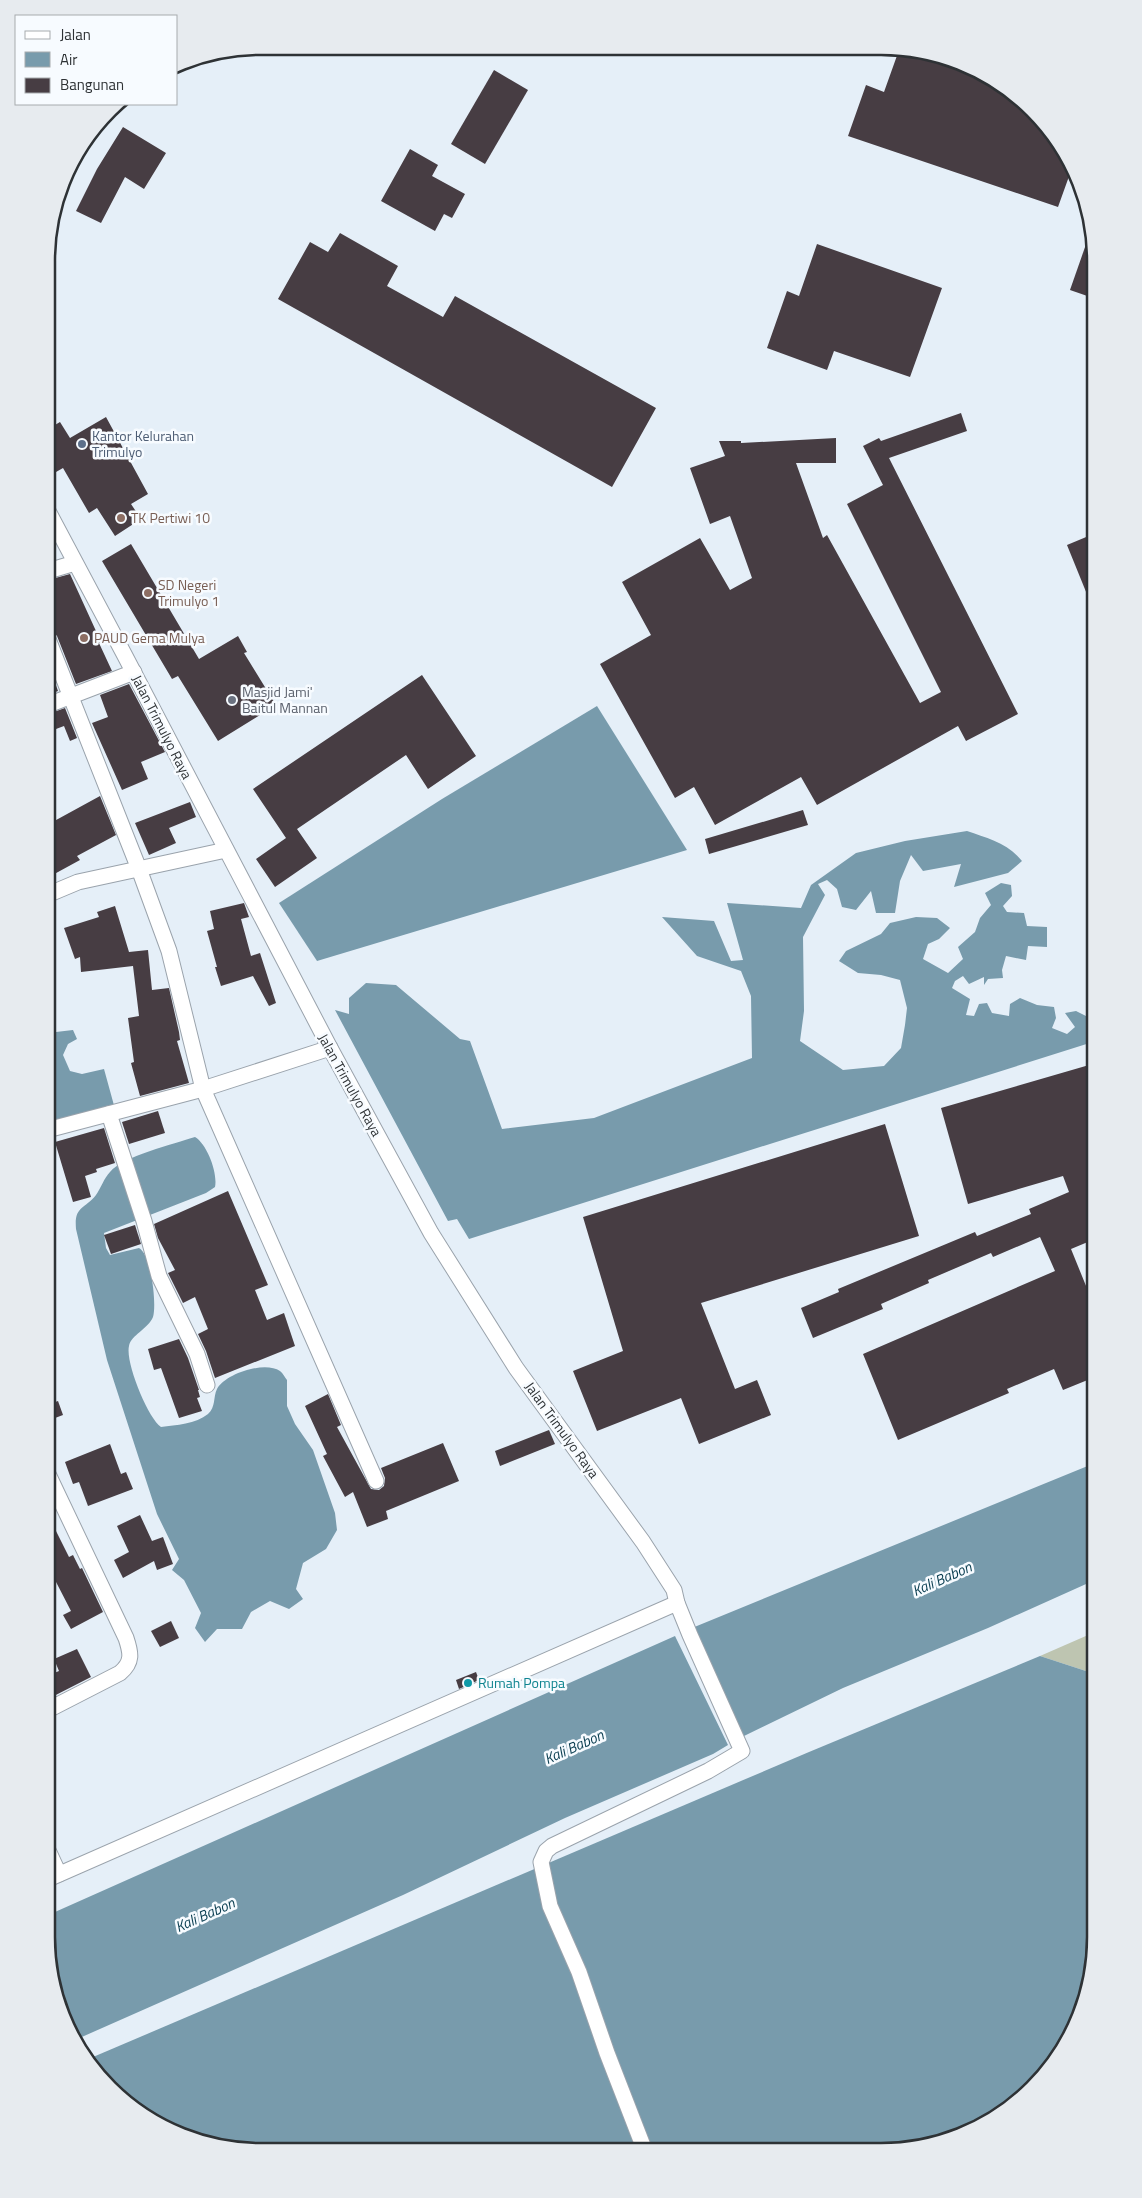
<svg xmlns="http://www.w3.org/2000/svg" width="1142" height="2198" viewBox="0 0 1142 2198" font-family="'Titillium Web',sans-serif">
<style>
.green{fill:#bec5b1}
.water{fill:#789bac}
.building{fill:#473d43}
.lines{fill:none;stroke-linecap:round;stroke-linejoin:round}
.minor-casing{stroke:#9aa3ac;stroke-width:17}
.minor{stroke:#fff;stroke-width:15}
.service-dot{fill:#5c6f8a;stroke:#f7fbff;stroke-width:2}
.education-dot{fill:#8d6e63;stroke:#f7fbff;stroke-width:2}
.worship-dot{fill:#6b7280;stroke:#f7fbff;stroke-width:2}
.culture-dot{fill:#0f9aa8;stroke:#f7fbff;stroke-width:2}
.labels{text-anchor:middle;stroke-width:5;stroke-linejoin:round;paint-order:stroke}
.service-label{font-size:14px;fill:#4e5e75;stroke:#f7fbff;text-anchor:start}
.education-label{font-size:14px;fill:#785e54;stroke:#f7fbff;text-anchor:start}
.worship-label{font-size:14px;fill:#5b616d;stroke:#f7fbff;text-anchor:start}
.street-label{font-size:14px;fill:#2e3235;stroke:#f7fbff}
.culture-label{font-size:14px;fill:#0d838f;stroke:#f7fbff;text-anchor:start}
.water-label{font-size:15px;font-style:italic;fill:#093d50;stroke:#f7fbff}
.rim{fill:none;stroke:#2e3235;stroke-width:2.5}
</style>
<rect width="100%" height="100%" fill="#e5eff8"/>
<polygon class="green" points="1095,1632 1095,1674 1040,1656"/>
<g class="water">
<polygon points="597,706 687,850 317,961 279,903 442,799"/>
<path d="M967,831C987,838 1008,843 1022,861L1008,873L954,887L961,864L923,871L911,855L900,881L895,913H876L871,891L856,910L842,907L837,889L827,880L818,884L825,895L803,937L804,1011L800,1041L843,1070L884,1066L901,1048L905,1025L907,1008L900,980L881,975L858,973L839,961L846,951L881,934L890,923L916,917L937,918L950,928L939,939L928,944L923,959L948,973L963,959L958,947L975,932L980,918L991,905L985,893L1001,883L1011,885L1012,896L1003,906L1007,912L1024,913L1027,926L1047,927V947L1028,946L1026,960L1006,956L1002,970L1003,978L988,979L984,985V977L969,984L963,976L955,981L952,988L970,999L966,1015L974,1016L979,1004L987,1003L992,1013L1009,1016L1010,1004L1020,998L1037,1005L1054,1007L1056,1018L1052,1028L1067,1034L1075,1027L1065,1013L1076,1011L1090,1018L1096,1016V1041L469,1239L457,1219L448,1221L335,1010L349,1014V998L366,983L396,985L460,1039L470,1041L502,1129L594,1118L752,1058L751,996L741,971L697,956L662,917L714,921L731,961L743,960L727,903L801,908L811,885L856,853L905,841Z"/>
<polygon points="73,1030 77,1039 68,1044 63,1055 70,1071 82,1074 104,1069 115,1109 47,1124 47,1041 56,1032"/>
<path d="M195,1137C207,1144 218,1173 215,1187L206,1193L104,1233L106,1248L110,1255L139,1248C151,1254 157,1304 153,1317C148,1329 131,1335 129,1346C125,1362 148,1418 161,1427C176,1425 196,1424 208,1414C216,1407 213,1397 217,1389C226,1373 265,1361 280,1371C283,1373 285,1378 287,1380V1406L295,1424L313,1450L335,1513L337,1530L326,1549L303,1563L296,1589L303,1599L289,1609L270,1601L251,1612L242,1629H217L205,1642L195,1628L201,1613L184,1580L172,1570L179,1559L157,1514L107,1360L76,1229C74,1206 84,1210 96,1195C101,1188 104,1178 110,1172C123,1156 174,1144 195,1137Z"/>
<polygon points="1095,1463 1095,1580 988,1628 843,1688 744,1736 692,1628"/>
<polygon points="675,1636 728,1745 713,1754 565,1818 403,1895 75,2040 58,2005 46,1937 46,1916"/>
<polygon points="1040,1656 1095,1674 1095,1951 1079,2019 1051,2068 1000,2115 949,2140 881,2152 233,2150 179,2135 120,2099 86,2060 809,1752"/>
</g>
<g class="building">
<polygon points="899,50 922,50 976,68 1022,99 1056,138 1053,148 1065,153 1072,168 1058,207 848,136 866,85 884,92"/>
<polygon points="494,70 528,90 485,164 451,144"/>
<polygon points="123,127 166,153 144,189 125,177 101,223 76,211 97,169"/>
<polygon points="410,149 438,165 432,176 465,194 452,218 444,214 435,231 381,201"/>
<polygon points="1091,230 1096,261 1096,299 1070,290"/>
<polygon points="340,233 398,266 387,286 443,317 455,296 656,408 612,487 278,299 310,242 328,252"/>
<polygon points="817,244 942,288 910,377 834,351 827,370 767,348 787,291 799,296"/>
<polygon points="961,413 967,431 889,458 1018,714 966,741 958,726 817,805 801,777 715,825 694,787 675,798 600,664 651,635 622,582 700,538 730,590 752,578 730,516 710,524 690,468 725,456 719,441 741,441 741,443 836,438 836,463 796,463 823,538 827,535 920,703 941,692 847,504 883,485 863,446 879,438 881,441"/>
<polygon points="106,417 148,494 131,504 141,519 115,536 97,508 89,513 63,468 56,472 48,459 48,429 60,422 70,438"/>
<polygon points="1091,535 1096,545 1095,614 1067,545"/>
<polygon points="131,544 199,659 238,636 247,652 244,653 276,705 218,741 178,676 172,679 102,561"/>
<polygon points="70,574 101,642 99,643 112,671 76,684 57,636 53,631 48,630 48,580"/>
<polygon points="48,663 58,691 48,695"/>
<polygon points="422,675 476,756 428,789 406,755 297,829 317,858 275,887 256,859 286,838 253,789"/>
<polygon points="129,684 165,752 141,762 148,779 122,790 92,723 108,717 100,695"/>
<polygon points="65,708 77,738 70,741 64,726 48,732 48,714"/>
<polygon points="100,796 116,835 77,856 80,860 47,878 47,825"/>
<polygon points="190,802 196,817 169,828 176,843 149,855 135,823"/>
<polygon points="803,810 808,825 709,854 705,839"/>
<polygon points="244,903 249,917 241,919 251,956 260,953 276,1003 269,1006 253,976 221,986 215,967 217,967 207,931 214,929 210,911"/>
<polygon points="115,906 129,952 148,950 152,990 169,988 179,1032 180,1040 177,1041 189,1083 140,1096 131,1063 134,1062 128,1018 139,1016 133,966 81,972 80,957 75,959 64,928 99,917 97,912"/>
<polygon points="1096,1063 1095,1239 1071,1249 1095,1308 1095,1377 1063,1390 1054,1369 1007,1389 1009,1393 898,1440 863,1354 1055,1271 1040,1237 993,1257 991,1253 928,1280 929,1283 881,1304 883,1309 813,1338 801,1308 839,1292 838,1289 975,1232 977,1236 1031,1214 1029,1209 1069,1192 1063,1176 968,1204 941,1108"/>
<polygon points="158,1111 165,1133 129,1144 122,1122"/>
<polygon points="885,1124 919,1236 701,1303 735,1389 757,1380 771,1415 699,1444 681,1398 597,1431 573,1371 623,1351 583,1217"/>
<polygon points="104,1128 115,1163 96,1169 97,1172 85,1176 91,1197 73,1202 55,1142"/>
<polygon points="228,1191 268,1285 255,1290 267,1320 284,1313 295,1346 215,1378 206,1351 198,1334 208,1329 195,1297 183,1303 168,1273 175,1270 158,1238 154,1224"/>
<polygon points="135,1225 141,1244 111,1254 104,1235"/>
<polygon points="179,1339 188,1358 199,1390 198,1390 200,1397 197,1398 202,1411 179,1418 161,1368 154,1370 148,1349"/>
<polygon points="328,1394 341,1425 337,1427 371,1489 379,1490 384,1486 385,1478 381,1468 443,1443 459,1481 386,1511 388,1519 367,1527 353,1492 345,1497 323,1456 327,1454 305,1406"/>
<polygon points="58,1401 63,1415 47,1421 47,1405"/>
<polygon points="549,1430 555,1444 500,1466 495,1451"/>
<polygon points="110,1444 121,1474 126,1472 133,1489 88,1506 79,1482 73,1484 65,1462"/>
<polygon points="47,1513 69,1557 73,1555 80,1569 82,1568 103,1612 71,1629 63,1615 71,1611 55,1580 51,1582 47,1574"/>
<polygon points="140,1515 152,1541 163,1537 173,1564 157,1570 154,1561 123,1578 114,1560 129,1552 117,1526"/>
<polygon points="171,1621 179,1638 160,1647 151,1631"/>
<polygon points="77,1649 91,1677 46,1700 47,1676 59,1671 54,1659"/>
<polygon points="476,1672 479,1680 459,1689 456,1680"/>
</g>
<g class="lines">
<g class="minor-casing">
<g id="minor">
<polyline points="48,511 124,654 330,1048 431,1233 516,1368 643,1542 674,1590 677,1603 690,1635 742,1751 708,1771 552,1846 546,1851 541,1862 550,1906 579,1972 607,2053 645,2151"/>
<polyline points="48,571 75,563"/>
<polyline points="48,639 139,869 169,951 203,1089 376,1481"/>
<polyline points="48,705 134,672"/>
<polyline points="47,895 78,882 226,850"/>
<polyline points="109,1114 144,1221 159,1276 197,1354 207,1385"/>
<polyline points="47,1130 203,1089 330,1048"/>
<path d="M46,1711L120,1673C133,1662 131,1653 126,1638L47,1472"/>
<polyline points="46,1846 59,1874"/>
<polyline points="46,1880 677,1603"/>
</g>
</g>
<use href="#minor" class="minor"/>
</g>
<circle class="service-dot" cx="82" cy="444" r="5"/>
<g class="education-dot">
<circle cx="121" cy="518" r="5"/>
<circle cx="148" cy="593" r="5"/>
<circle cx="84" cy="638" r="5"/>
</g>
<circle class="worship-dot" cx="232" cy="700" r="5"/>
<circle class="culture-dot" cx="468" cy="1683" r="5"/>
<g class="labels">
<g class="service-label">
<text x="92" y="441">Kantor Kelurahan<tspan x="92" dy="16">Trimulyo</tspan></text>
</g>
<g class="education-label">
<text x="131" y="523">TK Pertiwi 10</text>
<text x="158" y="590">SD Negeri<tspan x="158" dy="16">Trimulyo 1</tspan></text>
<text x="94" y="643">PAUD Gema Mulya</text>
</g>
<g class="worship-label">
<text x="242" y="697">Masjid Jami'<tspan x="242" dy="16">Baitul Mannan</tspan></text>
</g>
<g class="street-label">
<text transform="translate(162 727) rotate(63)" y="5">Jalan Trimulyo Raya</text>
<text transform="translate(350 1085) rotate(61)" y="5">Jalan Trimulyo Raya</text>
<text transform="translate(562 1430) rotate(54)" y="5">Jalan Trimulyo Raya</text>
</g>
<g class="culture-label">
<text x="478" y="1688">Rumah Pompa</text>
</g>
<g class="water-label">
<text transform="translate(942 1579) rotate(-24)" y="5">Kali Babon</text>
<text transform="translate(574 1747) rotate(-24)" y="5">Kali Babon</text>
<text transform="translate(205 1915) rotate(-24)" y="5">Kali Babon</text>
</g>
</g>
<path d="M0 0H1142V2198H0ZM261 55H881A206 206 0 0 1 1087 261V1937A206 206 0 0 1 881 2143H261A206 206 0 0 1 55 1937V261A206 206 0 0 1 261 55Z" fill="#e7ebef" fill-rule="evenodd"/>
<path class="rim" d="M261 55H881A206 206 0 0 1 1087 261V1937A206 206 0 0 1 881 2143H261A206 206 0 0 1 55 1937V261A206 206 0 0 1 261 55Z"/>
<rect x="15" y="15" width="162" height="90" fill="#f7fbff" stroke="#a7abae"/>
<rect x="25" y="31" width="25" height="8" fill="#ffffff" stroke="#a7abae"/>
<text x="60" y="40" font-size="15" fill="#2e3235">Jalan</text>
<rect x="25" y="52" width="25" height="15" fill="#789bac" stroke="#a7abae"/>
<text x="60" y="65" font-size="15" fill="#2e3235">Air</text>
<rect x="25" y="78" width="25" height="15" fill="#473d43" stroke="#a7abae"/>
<text x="60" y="90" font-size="15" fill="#2e3235">Bangunan</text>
</svg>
